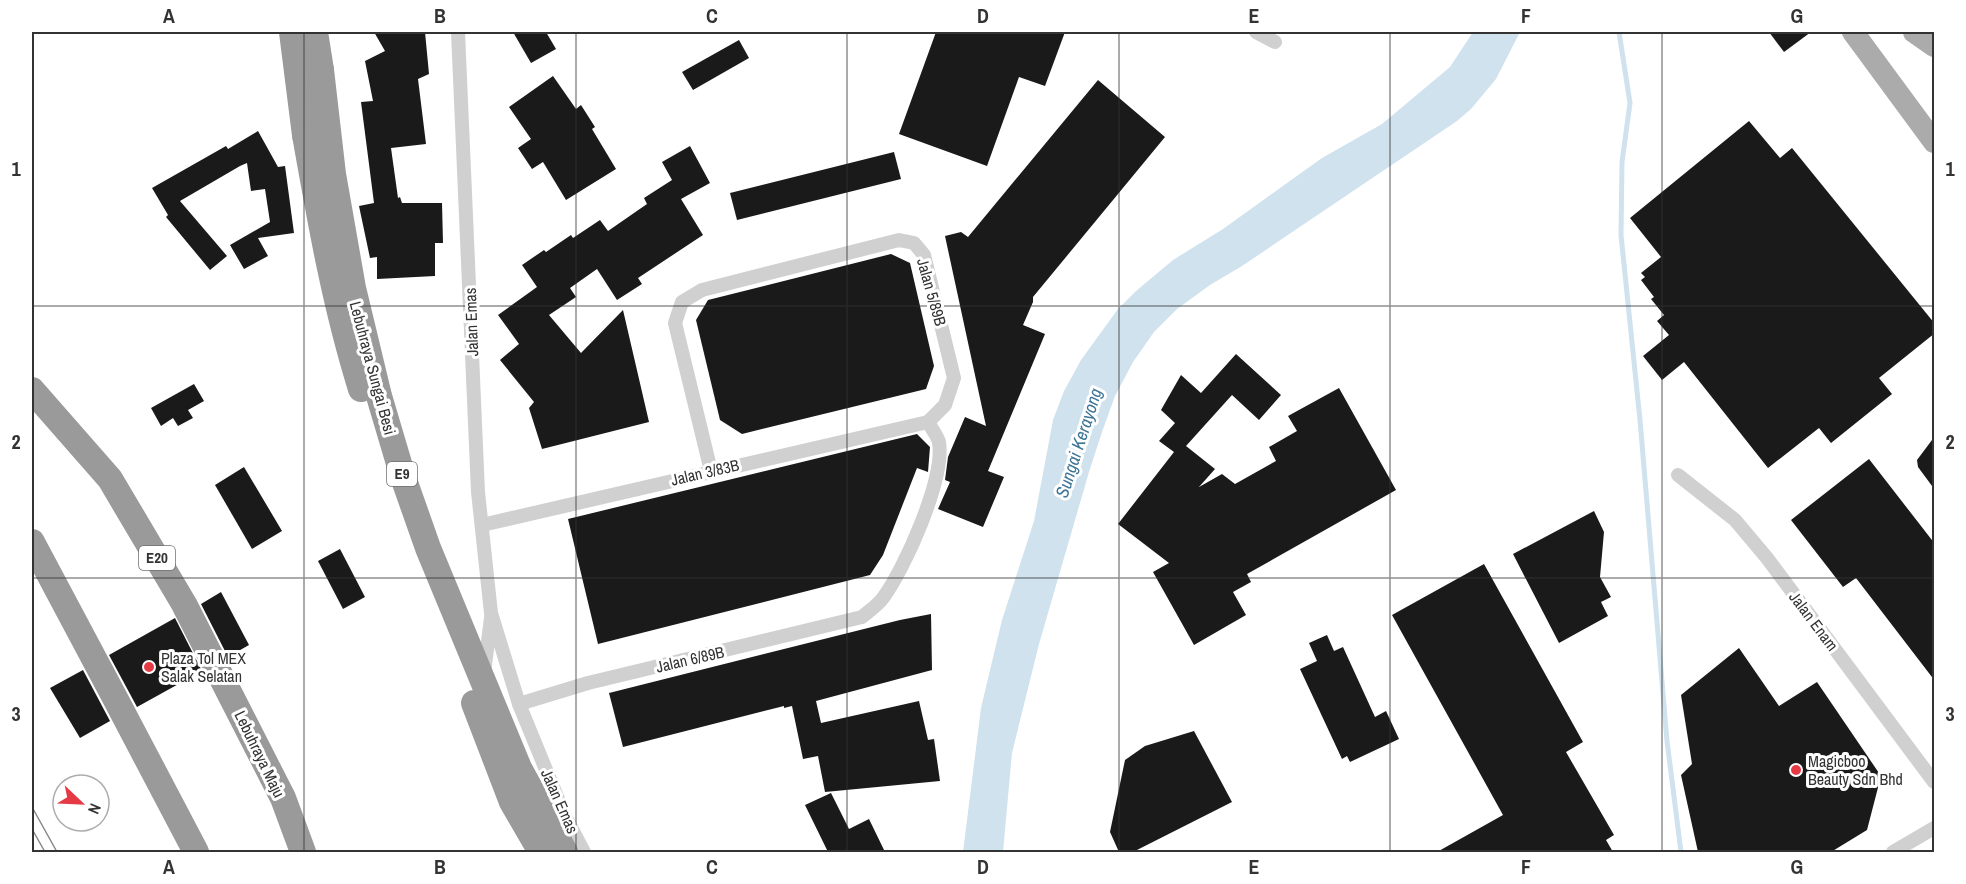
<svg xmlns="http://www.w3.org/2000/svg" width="1966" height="884" viewBox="0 0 1966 884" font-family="'Archivo Narrow',sans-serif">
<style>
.water{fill:#cfe2ee}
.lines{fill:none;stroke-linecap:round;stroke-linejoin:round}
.stream{stroke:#cfe2ee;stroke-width:5}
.building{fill:#1a1a1a}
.minor{stroke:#d0d0d0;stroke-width:14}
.primary{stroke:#ababab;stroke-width:22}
.motorway{stroke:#9a9a9a;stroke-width:26}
.tram{stroke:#888;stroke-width:1.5}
.motorway-bridge{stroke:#9a9a9a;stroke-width:26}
.grid{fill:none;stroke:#333;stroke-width:1.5;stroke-opacity:0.55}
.poi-dot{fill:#e63946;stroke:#fff;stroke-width:2}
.labels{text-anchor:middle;stroke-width:6;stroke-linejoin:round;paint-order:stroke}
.shield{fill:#fff;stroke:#707070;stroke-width:1.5}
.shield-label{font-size:15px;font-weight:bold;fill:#333}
.street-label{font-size:16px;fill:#333;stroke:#fff}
.poi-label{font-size:16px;fill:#333;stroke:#fff;text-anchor:start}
.water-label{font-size:18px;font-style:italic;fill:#3f7597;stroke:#fff}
.neatline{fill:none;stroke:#333;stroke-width:2}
.grid-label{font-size:20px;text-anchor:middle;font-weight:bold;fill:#333}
</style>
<rect width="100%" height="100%" fill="#fff"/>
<polygon class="water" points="1473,32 1520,32 1496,79 1471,109 1457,121 1242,266 1210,285 1177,309 1154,332 1133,362 1115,396 1102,432 1089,472 1039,644 1012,753 1003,852 963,852 981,708 1002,620 1034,521 1053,420 1064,391 1081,360 1118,309 1136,291 1173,260 1223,229 1322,158 1382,124 1450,67"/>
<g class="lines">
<polyline class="stream" points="1619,32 1630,103 1622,162 1621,235 1640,420 1667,741 1681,852"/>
</g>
<g class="building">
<polygon points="374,32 425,32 429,74 418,79 426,144 391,148 398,198 400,197 402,203 442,203 443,243 435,243 435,276 377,279 377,257 370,258 359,206 374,203 361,102 373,101 365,61 385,51"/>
<polygon points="513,32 546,32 556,49 531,63"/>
<polygon points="936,32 1065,32 1045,86 1019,77 987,166 899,134"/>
<polygon points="1769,32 1811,32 1784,52"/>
<polygon points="739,40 749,58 693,90 682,72"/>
<polygon points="553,76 576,109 581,105 595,127 592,129 616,169 566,200 543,162 532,169 518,148 531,139 509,107"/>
<polygon points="1098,80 1165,137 1033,297 1033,302 1023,325 1045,334 988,471 1004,477 983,527 938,509 950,482 945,480 948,457 965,417 986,426 945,236 961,232 968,237"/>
<polygon points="1749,121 1780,158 1792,148 1935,324 1935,333 1879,378 1892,394 1831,443 1819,428 1768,468 1684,362 1662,380 1643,356 1669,335 1657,321 1664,315 1651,299 1654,297 1641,280 1645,277 1641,273 1661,257 1630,218"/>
<polygon points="258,131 278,167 285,166 294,233 258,238 268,256 244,269 230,245 270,222 265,189 251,191 247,163 240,166 180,201 227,256 210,270 166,217 168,215 152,188 226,146 228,149"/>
<polygon points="690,146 710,183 681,199 703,235 638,278 642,284 617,300 597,269 570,288 576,297 549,315 581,353 623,310 649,422 542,449 529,408 534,402 500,360 519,344 498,315 537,287 522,265 544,250 546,252 571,235 573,238 600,220 608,231 647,204 644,198 672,180 662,162"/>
<polygon points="894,152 901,179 737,220 730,193"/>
<polygon points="891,254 910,263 934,366 926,389 742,434 720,420 696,320 708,300"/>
<polygon points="1236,354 1281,395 1259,420 1232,395 1186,446 1215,469 1199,487 1222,474 1235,484 1276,461 1269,447 1297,431 1288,416 1339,388 1396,490 1247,574 1251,582 1233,592 1246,615 1194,645 1153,572 1169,563 1118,524 1174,452 1159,441 1175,423 1161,410 1181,375 1201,393"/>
<polygon points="194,384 204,401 188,410 193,418 178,426 173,418 161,426 151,408"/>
<polygon points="917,434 930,447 928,472 917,468 883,555 870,575 598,644 568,519"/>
<polygon points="1935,436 1935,490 1918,467 1917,460"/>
<polygon points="1869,459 1935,544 1935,681 1856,578 1843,587 1791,520"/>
<polygon points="244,467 282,531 252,549 215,485"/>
<polygon points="1594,511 1604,532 1600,577 1611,597 1601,602 1608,616 1559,643 1513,554"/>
<polygon points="340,549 365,597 343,609 318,561"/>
<polygon points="1484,564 1583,742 1566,752 1614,835 1606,840 1613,852 1437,852 1503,815 1392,615"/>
<polygon points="221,592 249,645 228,657 201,604"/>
<polygon points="931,614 932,670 816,701 821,723 919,701 928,740 934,739 940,781 825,792 818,756 803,759 792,706 784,708 784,706 623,747 609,693 900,620"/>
<polygon points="175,618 202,671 137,707 109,655"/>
<polygon points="1327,635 1334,651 1343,647 1375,717 1386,711 1399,739 1350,762 1347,756 1342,759 1300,669 1317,661 1309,643"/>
<polygon points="1739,648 1779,706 1817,682 1881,776 1867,830 1831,852 1698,852 1681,775 1692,764 1681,695"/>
<polygon points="83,670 110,721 80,738 50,688"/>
<polygon points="1194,731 1232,802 1133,852 1119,852 1110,832 1125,760 1145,746"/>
<polygon points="831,793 849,829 869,819 885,852 828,852 805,805"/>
</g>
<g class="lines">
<g class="minor">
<polyline points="458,32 478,492 491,613 519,704 565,816 584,852"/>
<polyline points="1256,32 1275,42"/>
<polyline points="1678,475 1735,520 1767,558 1934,782"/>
<polyline points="482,525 928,422"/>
<polyline points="484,673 491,618"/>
<path d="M519,704L588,683L862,617C869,611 878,605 883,598C905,568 945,479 939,442C937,435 931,428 928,422L945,405L954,378L924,255L914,243L899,240L702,290L682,302L675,323L711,471"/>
<polyline points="1893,852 1934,828"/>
</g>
<g class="primary">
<polyline points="1853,32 1934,142"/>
<polyline points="1914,32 1934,46"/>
</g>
<g class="motorway">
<polyline points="292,32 305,135"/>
<polyline points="315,32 321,70"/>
<polyline points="32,390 110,479 184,604 283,798 303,852"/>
<polyline points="32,542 115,698 196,852"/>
</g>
<g class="tram">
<polyline points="32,807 57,852"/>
<polyline points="32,829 45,852"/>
</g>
<g class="motorway-bridge">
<polyline points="321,70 333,174 353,288 379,396 403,477 428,548 519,768 565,852"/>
<path d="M305,135C320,220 335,306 361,389"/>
<polyline points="474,703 512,802 541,852"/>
</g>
</g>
<path class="grid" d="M304,32V852M576,32V852M847,32V852M1119,32V852M1390,32V852M1662,32V852M32,306H1934M32,578H1934"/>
<g class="poi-dot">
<circle cx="149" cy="667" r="6"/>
<circle cx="1796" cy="770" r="6"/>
</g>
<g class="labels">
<g class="shield">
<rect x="387" y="462" width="30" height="24" rx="4.5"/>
<rect x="139" y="546" width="36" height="24" rx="4.5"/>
</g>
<g class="shield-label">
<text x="402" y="479">E9</text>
<text x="157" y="563">E20</text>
</g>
<g class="street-label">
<text transform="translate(932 292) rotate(74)" y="6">Jalan 5/89B</text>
<text transform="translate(471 322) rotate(-92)" y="6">Jalan Emas</text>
<text transform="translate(373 368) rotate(75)" y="6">Lebuhraya Sungai Besi</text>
<text transform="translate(705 472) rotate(-13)" y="6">Jalan 3/83B</text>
<text transform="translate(1814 621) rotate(53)" y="6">Jalan Enam</text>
<text transform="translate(690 659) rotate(-13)" y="6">Jalan 6/89B</text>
<text transform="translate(260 754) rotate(64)" y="6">Lebuhraya Maju</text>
<text transform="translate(560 801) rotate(66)" y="6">Jalan Emas</text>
</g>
<g class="poi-label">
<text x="161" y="664">Plaza Tol MEX<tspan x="161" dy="18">Salak Selatan</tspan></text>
<text x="1808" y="767">Magicboo<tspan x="1808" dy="18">Beauty Sdn Bhd</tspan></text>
</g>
<g class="water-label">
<text transform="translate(1079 443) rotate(-72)" y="6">Sungai Kerayong</text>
</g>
</g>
<rect width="1966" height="884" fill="none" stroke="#ffffff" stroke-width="66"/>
<g transform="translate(81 803) rotate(113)"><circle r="28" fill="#ffffff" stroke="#adadad" stroke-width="1.5"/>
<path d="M0-4.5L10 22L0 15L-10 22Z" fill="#e63946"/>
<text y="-9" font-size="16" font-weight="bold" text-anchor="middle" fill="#333333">N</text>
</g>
<rect x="33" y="33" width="1900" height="818" class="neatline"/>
<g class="grid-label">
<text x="169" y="23">A</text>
<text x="440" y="23">B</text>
<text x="712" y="23">C</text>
<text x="983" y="23">D</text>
<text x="1254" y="23">E</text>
<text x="1526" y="23">F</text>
<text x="1797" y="23">G</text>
<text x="16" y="176">1</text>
<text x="1950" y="176">1</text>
<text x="16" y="449">2</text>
<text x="1950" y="449">2</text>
<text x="16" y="721">3</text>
<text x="1950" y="721">3</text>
<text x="169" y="874">A</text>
<text x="440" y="874">B</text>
<text x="712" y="874">C</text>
<text x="983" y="874">D</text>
<text x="1254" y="874">E</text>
<text x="1526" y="874">F</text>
<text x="1797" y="874">G</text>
</g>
</svg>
